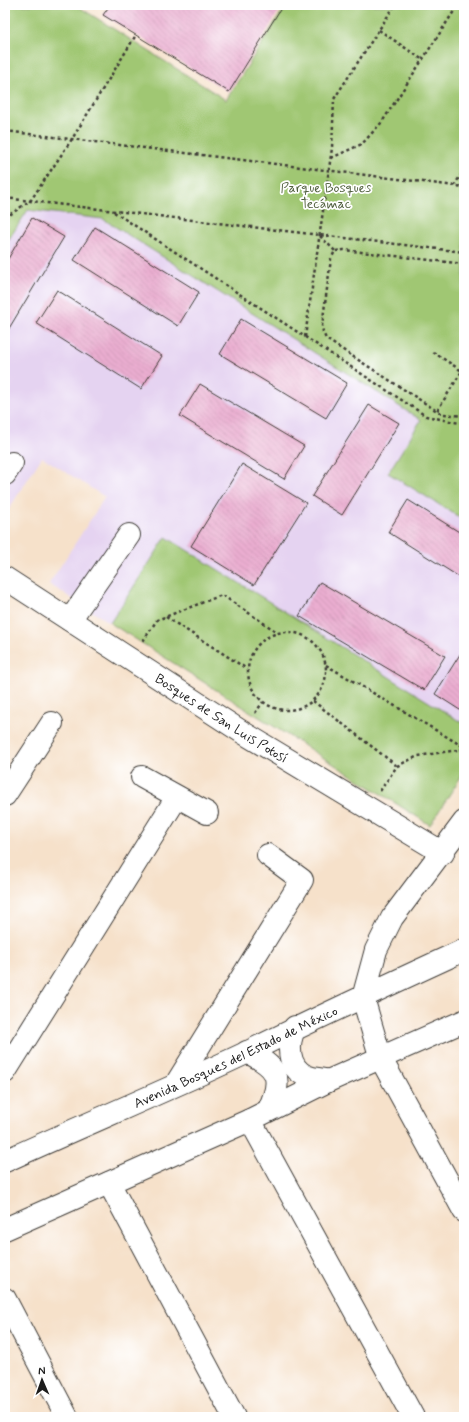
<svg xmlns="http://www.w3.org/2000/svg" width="469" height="1422" viewBox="0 0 469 1422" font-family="Mynerve,sans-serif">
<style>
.built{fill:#e5d3f1}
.park{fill:#a0c773;stroke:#5e7248}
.building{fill:url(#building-back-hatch)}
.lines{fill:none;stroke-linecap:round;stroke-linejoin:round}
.minor-casing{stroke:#3d3a36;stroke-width:24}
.path{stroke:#3d3a36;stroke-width:2.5;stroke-dasharray:3 3;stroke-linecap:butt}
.minor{stroke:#fff;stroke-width:22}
.labels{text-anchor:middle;stroke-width:3.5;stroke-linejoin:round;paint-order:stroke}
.park-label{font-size:14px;fill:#51603f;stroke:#fff}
.street-label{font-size:14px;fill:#1c1c1c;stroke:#fff}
</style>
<defs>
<pattern id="building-back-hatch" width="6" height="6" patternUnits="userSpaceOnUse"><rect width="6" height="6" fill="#eaadd0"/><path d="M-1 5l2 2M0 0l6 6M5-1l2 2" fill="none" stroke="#c894b2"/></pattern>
</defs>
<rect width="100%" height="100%" fill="#fff"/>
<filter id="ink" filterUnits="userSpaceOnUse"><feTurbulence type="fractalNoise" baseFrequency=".025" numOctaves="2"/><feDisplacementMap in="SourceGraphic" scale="8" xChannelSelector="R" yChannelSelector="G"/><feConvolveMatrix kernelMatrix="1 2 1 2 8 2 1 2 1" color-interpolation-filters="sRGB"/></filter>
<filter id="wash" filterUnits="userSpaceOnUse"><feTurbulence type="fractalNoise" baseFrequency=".012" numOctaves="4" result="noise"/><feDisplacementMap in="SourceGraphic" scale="16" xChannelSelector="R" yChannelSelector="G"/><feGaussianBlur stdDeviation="0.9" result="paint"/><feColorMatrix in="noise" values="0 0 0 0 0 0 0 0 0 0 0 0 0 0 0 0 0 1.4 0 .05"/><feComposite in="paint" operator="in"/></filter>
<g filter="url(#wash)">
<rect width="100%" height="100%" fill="#f6e1ca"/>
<polygon class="built" points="28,210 103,219 421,420 388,472 464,520 464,724 166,537 110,623 49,584 105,497 42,457 5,515 5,245"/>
<g class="park">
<polygon points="5,5 76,5 226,100 286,5 464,5 464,520 388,473 421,420 103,219 28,210 5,245"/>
<polygon points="166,537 464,724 464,772 430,825 110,623"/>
</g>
<g id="blocks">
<g class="building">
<polygon points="110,5 283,5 229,92 103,15"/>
<polygon points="32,218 64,237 5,335 5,264"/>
<polygon points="95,227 199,292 178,326 74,260"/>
<polygon points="57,290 162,356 141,389 36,323"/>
<polygon points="241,319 347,383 326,418 220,354"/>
<polygon points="200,384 304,446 284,479 180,416"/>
<polygon points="369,405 399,423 342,515 312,496"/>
<polygon points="242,464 306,503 254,585 191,546"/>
<polygon points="408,500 464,535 464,580 388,532"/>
<polygon points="320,582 445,656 424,690 299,616"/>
<polygon points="464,648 464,711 463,712 435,694"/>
</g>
</g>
</g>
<g filter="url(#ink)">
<use href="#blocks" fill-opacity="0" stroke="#3d3a36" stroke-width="1"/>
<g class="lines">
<g class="minor-casing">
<g id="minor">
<polyline points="5,474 12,463"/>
<path id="s1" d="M5,578L242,732L443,853"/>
<polyline points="70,620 129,535"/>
<polyline points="142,777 207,813"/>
<polyline points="5,795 52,723"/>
<polyline points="464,822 392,918 376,950 363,998 381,1059 464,1211"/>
<path d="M295,1027C287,1044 287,1067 306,1076C313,1079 321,1079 328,1081"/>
<path d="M247,1052C277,1067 284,1076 269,1109"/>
<polyline points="5,1072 177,797"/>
<polyline points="176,1084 302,880 268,855"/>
<polyline points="250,1120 413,1417"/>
<path id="s2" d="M5,1161C86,1124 168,1090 248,1052C319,1017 392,983 464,950"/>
<polyline points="109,1183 234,1417"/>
<polyline points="5,1229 250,1120 328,1081 464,1021"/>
<polyline points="5,1299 67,1417"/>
</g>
</g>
<g class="path">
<polyline points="107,5 109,6"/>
<polyline points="379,30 423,60"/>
<polyline points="5,131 464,187"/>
<polyline points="331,158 362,144 382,122 458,5"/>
<polyline points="454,186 464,170"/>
<polyline points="5,198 464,252"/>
<polyline points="114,212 426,416 464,424"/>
<polyline points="5,218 31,200 72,139 136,35"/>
<polyline points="320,236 335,251"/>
<polyline points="464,264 344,250 335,251 331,259 322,326 323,332 326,339 437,411 443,414 464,416"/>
<polyline points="305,337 332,148 334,99 395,5"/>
<polyline points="433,352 462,371 437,411"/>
<polyline points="166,617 247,669"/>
<circle cx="287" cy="671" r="39"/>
<polyline points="143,641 157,620 222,595 277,632"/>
<polyline points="326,665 464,747"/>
<polyline points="313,701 397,766"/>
<polyline points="255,713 263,702"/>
<polyline points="380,791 397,766 418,756 464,749"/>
</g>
<use href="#minor" class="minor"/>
</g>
</g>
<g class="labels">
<g class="park-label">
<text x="326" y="192">Parque Bosques<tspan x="326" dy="16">Tecámac</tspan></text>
</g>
<g class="street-label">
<text dy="5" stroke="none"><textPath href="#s1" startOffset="258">Bosques de San Luis Potosí</textPath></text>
<text dy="5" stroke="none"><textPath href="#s2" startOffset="253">Avenida Bosques del Estado de México</textPath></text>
</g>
</g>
<rect width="469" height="1422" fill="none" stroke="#fff" stroke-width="20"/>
<g transform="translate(42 1380) rotate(358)" stroke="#ffffff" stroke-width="3" paint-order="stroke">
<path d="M0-3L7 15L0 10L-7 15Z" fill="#1c1c1c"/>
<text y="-6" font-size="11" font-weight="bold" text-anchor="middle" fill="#1c1c1c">N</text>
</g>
</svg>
